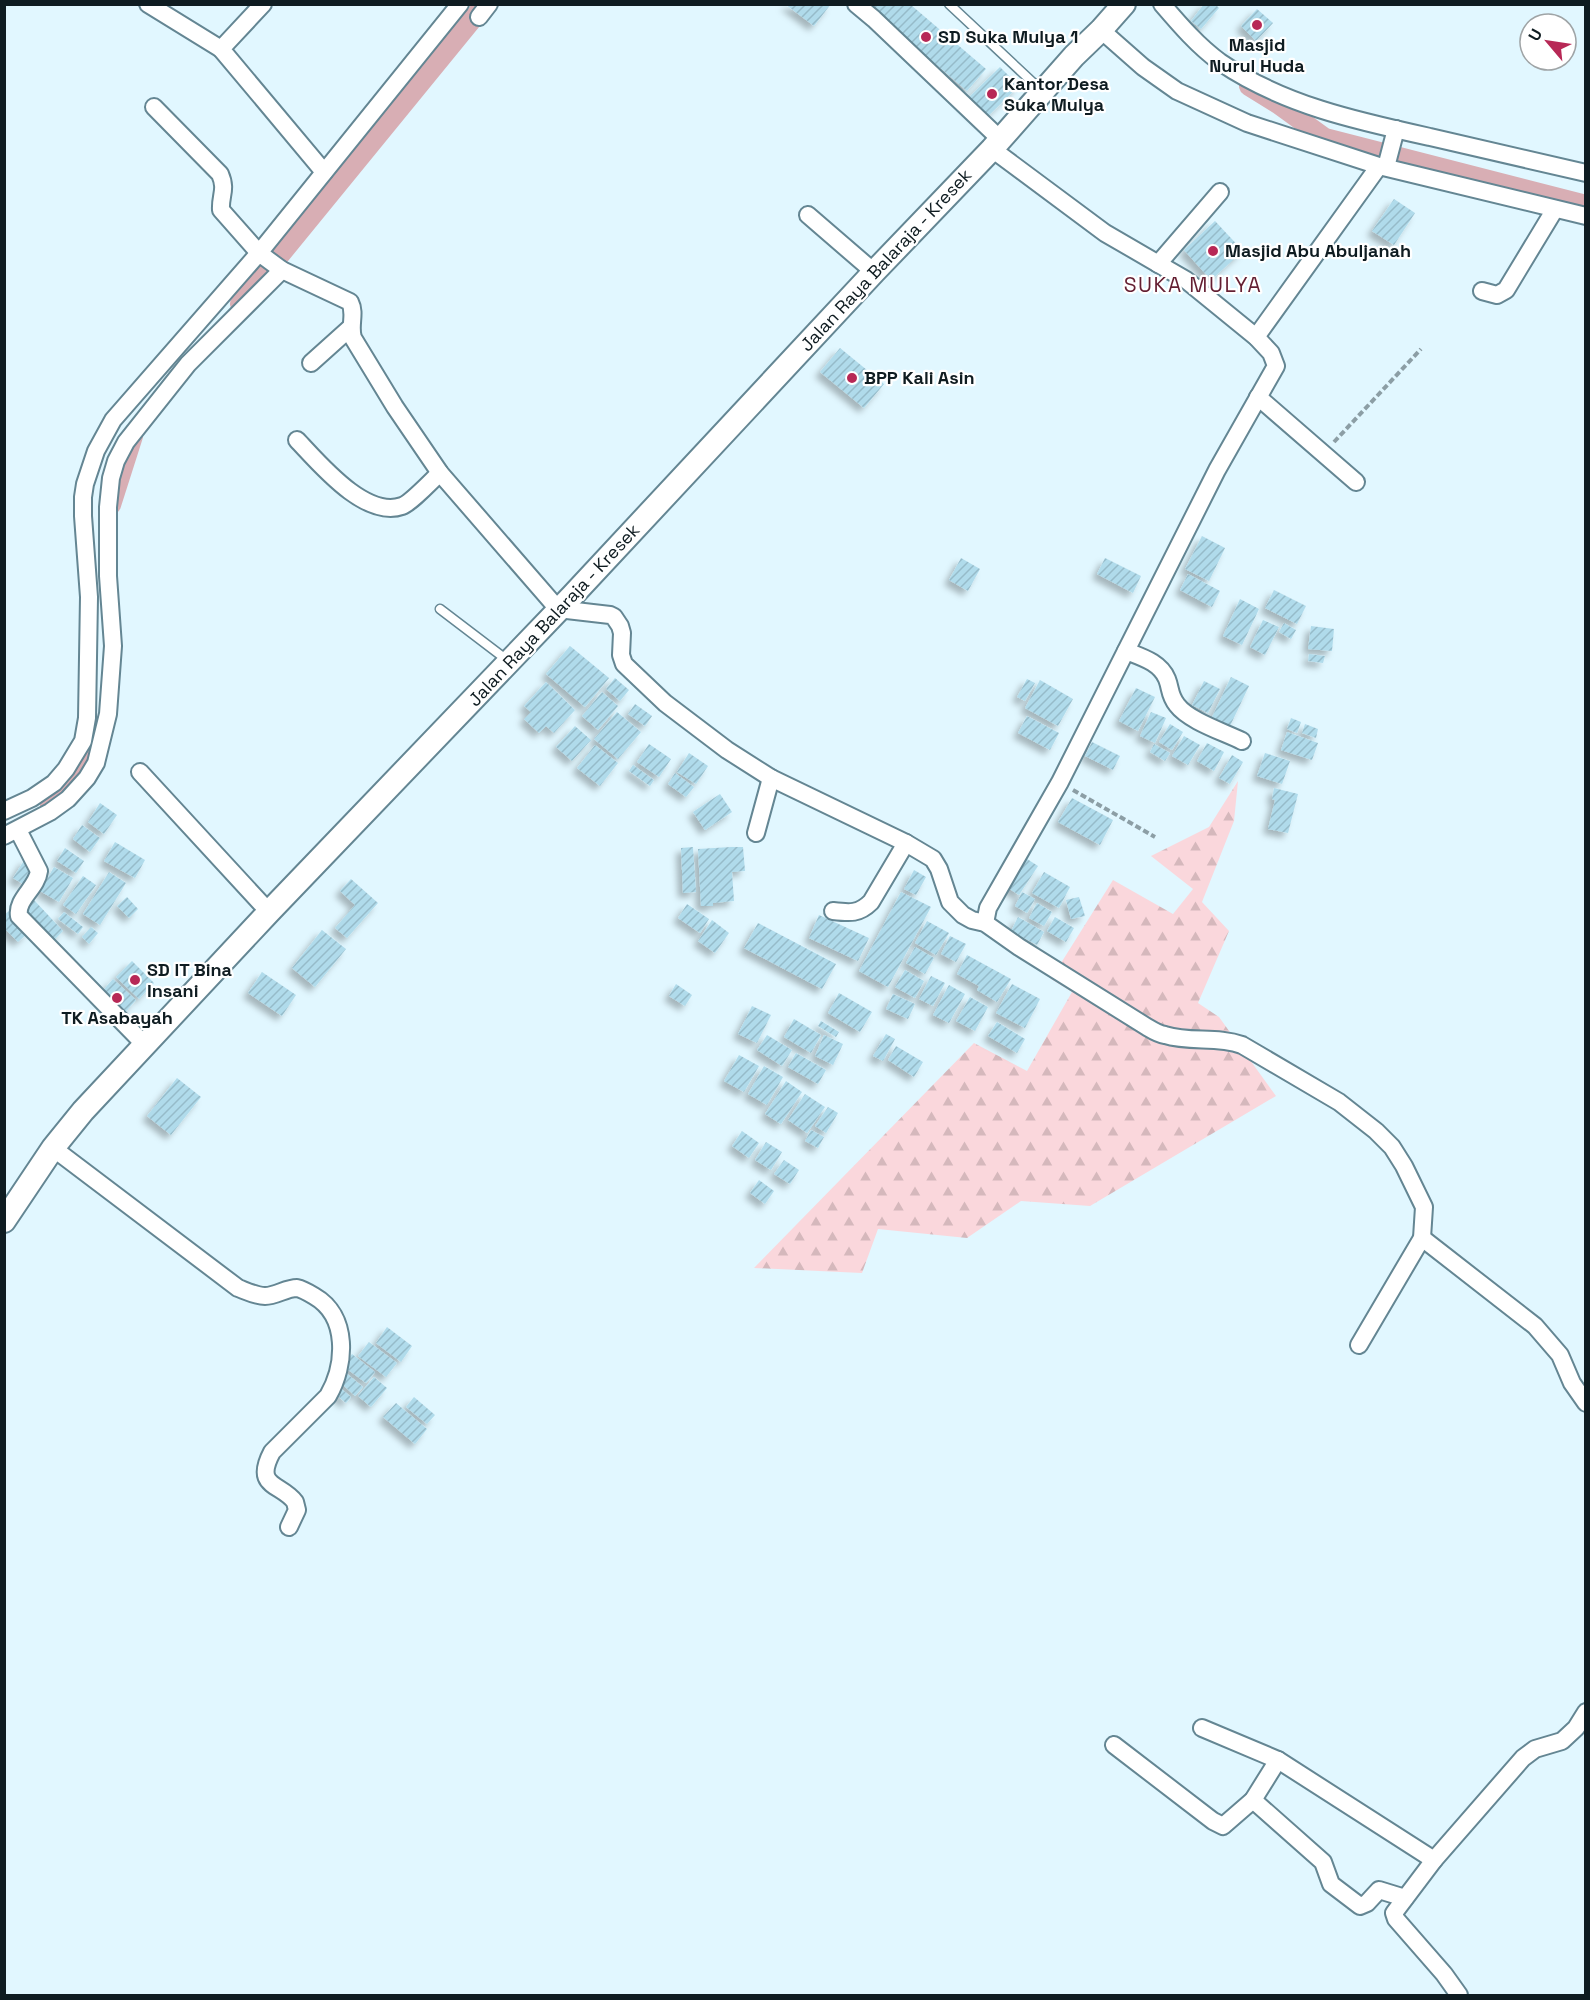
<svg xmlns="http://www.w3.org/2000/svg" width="1590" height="2000" viewBox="0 0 1590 2000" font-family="'Space Grotesk',sans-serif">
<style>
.forest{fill:url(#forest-firs)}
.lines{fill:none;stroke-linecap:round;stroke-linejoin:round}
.canal{stroke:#d8aeb4;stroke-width:20}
.building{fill:url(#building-hatch);filter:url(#shadow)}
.lane-casing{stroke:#648693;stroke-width:11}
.street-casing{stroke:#648693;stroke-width:20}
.secondary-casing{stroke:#648693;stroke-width:26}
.path{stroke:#8c9ea5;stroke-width:4;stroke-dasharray:6 3;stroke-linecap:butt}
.lane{stroke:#fff;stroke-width:8}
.street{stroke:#fff;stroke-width:16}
.secondary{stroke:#fff;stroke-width:22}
.poi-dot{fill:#b72856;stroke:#fff;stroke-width:2}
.labels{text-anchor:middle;stroke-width:4.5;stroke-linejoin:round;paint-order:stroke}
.poi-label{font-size:18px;font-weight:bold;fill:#0f1c21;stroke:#fff;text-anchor:start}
.street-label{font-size:18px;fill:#0f1c21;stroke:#fff}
.quarter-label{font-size:21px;letter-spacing:1.5px;fill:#641f32;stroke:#fff}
</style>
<defs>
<pattern id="forest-firs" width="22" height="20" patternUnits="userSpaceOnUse" patternTransform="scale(1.5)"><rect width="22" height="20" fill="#fad7dc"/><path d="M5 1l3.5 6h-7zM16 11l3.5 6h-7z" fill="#d5b8bc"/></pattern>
<pattern id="building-hatch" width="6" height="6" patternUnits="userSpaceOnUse" patternTransform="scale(1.5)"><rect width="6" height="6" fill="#b0dbeb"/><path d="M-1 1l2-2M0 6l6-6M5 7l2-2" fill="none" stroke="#96bbc9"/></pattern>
<filter id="shadow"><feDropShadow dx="-5" dy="5" stdDeviation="3" flood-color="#0004"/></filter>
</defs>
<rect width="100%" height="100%" fill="#e1f7ff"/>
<polygon class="forest" points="1238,781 1234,821 1202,902 1229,931 1198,1003 1219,1017 1276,1096 1090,1206 1021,1201 967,1238 878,1229 862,1273 754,1268 974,1043 1027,1071 1072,992 1051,979 1113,880 1173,914 1193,889 1151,856 1209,827"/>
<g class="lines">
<g class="canal">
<polyline points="1249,86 1278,104 1325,138 1586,205"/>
<polyline points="240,304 485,4"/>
<polyline points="111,505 133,436"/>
<polyline points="50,805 61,797 104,726"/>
</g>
</g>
<g class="building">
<polygon points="785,4 831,4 814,26"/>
<polygon points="1204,4 1215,4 1219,8 1201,29 1191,21"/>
<polygon points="867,5 911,5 986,69 967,91"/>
<polygon points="1257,9 1273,23 1256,41 1241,26"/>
<polygon points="1000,67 1019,86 983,121 964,102"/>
<polygon points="1394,199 1415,213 1394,245 1372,231"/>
<polygon points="1215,221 1243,251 1211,280 1184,250"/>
<polygon points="840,348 884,384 864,408 820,372"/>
<polygon points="1202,536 1225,548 1209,581 1185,569"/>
<polygon points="961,558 980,569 968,591 949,580"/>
<polygon points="1105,558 1141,576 1133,593 1097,574"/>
<polygon points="1188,574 1220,591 1212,607 1180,590"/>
<polygon points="1274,590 1306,606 1297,624 1265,608"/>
<polygon points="1240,599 1259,609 1242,645 1223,636"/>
<polygon points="1263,620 1279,627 1265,655 1250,647"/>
<polygon points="1284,623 1296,630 1291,639 1279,632"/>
<polygon points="1311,626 1334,629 1332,651 1308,649"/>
<polygon points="570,646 609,678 585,707 546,674"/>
<polygon points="1309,654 1325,656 1323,663 1308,661"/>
<polygon points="1231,677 1249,686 1230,726 1212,717"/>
<polygon points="615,678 629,690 620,701 606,689"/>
<polygon points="1027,679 1035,683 1025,701 1017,697"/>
<polygon points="1040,680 1073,699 1058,726 1025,708"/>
<polygon points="1204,681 1220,689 1208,713 1192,705"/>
<polygon points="546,682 575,710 554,733 546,726 539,733 524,719 531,712 524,706"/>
<polygon points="1136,688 1155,697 1138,731 1119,721"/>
<polygon points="602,692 618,706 598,730 582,716"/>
<polygon points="635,704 652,716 645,726 628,714"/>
<polygon points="617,712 641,732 618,759 594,739"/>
<polygon points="1151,712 1166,718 1155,743 1140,736"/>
<polygon points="1027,716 1059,733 1050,750 1018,733"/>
<polygon points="1291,718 1301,722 1297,733 1287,729"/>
<polygon points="1170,724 1183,732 1172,750 1159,742"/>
<polygon points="1305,724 1318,729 1316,738 1302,733"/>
<polygon points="575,726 591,740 572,761 556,747"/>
<polygon points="1287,732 1318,743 1312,760 1281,750"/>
<polygon points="1184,736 1200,745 1188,765 1172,756"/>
<polygon points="1092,742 1120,756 1113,770 1085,756"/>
<polygon points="1207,743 1224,752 1214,771 1197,761"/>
<polygon points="649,744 671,759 659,777 637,762"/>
<polygon points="1154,744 1170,753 1165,761 1150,752"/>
<polygon points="595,745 618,763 600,786 577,768"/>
<polygon points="689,753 708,766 696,784 677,772"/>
<polygon points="1265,753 1290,761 1282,784 1257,776"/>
<polygon points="1232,755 1243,762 1230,784 1219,778"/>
<polygon points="633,765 654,780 650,786 629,771"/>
<polygon points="675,773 694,787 686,797 668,784"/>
<polygon points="1274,788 1298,794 1288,833 1268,829 1275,800 1272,799"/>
<polygon points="720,794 732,812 705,830 693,812"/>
<polygon points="1072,798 1113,820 1100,845 1058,822"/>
<polygon points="100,803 117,815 104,834 88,822"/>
<polygon points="82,825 100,838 90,852 73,839"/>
<polygon points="115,842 145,860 135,878 104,861"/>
<polygon points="693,847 696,892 683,893 681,848"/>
<polygon points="731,847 743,847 745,871 732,872 734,901 713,903 713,906 701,906 698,849"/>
<polygon points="65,848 84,861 76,873 57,861"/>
<polygon points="1024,857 1038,866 1019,895 1005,886"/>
<polygon points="25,859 35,866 23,884 13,878"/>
<polygon points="54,867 73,878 59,902 40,891"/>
<polygon points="914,870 926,877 916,895 904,889"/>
<polygon points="109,872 126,883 100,925 83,914"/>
<polygon points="1044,872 1070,887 1059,908 1032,893"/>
<polygon points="83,876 96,885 76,914 63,905"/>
<polygon points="351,879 378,903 347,938 335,928 355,905 340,891"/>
<polygon points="901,892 931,907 888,987 859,971"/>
<polygon points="1022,892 1035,899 1027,913 1015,906"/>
<polygon points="127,897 138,909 129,918 117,906"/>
<polygon points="1079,897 1085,916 1071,919 1066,900"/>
<polygon points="34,900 63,931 51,943 22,911"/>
<polygon points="1037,903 1052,912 1044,926 1029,918"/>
<polygon points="687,904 709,919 700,933 678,918"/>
<polygon points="9,911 29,932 18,942 4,928 4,915"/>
<polygon points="64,912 83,927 78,934 58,919"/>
<polygon points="819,915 869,938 858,961 809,938"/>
<polygon points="1018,917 1044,932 1037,945 1011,931"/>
<polygon points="1055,917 1074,928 1066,942 1047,931"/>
<polygon points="712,920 729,933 715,953 698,941"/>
<polygon points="927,921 949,933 936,955 915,943"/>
<polygon points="758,923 836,964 822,989 744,948"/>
<polygon points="91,927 98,933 89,944 82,937"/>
<polygon points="322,930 346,949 315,987 292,968"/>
<polygon points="950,936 966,944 956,962 941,954"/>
<polygon points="915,947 934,958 925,974 906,963"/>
<polygon points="967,955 1011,979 997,1002 977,990 979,986 957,974"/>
<polygon points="132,961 154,983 139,999 116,977"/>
<polygon points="905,970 924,981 915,998 895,987"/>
<polygon points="262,972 296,995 282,1016 248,993"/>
<polygon points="931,976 945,983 933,1006 919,999"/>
<polygon points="113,979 136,1000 122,1016 99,995"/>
<polygon points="676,984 692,995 685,1006 669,996"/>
<polygon points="1012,984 1040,999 1025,1028 996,1013"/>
<polygon points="949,985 965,994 949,1023 933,1015"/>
<polygon points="839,993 872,1012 860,1032 828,1013"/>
<polygon points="893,994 915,1004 908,1019 886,1009"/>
<polygon points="970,997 988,1007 975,1031 956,1021"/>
<polygon points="752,1006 771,1015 757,1043 738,1034"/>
<polygon points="794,1019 821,1035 811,1053 784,1037"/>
<polygon points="821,1021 839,1032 836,1037 818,1026"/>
<polygon points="997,1022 1025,1039 1017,1053 988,1036"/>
<polygon points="886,1034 895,1039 883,1061 873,1056"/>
<polygon points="767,1035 792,1050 782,1066 757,1050"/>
<polygon points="824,1035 843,1044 833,1065 815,1056"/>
<polygon points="896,1046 923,1062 914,1077 888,1060"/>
<polygon points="796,1053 826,1070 818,1084 788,1067"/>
<polygon points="739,1055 759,1066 744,1092 724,1081"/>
<polygon points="764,1066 783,1077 767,1105 748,1094"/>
<polygon points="177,1078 201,1097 171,1135 147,1116"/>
<polygon points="786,1081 802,1092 781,1124 765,1114"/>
<polygon points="805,1094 825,1107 807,1133 788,1120"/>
<polygon points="828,1107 838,1113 826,1133 815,1126"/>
<polygon points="811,1130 824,1137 818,1148 805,1141"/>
<polygon points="742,1131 759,1143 749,1158 732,1146"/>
<polygon points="766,1142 782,1152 771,1170 755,1160"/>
<polygon points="784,1160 799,1170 790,1184 774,1174"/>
<polygon points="759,1180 774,1191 765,1204 750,1193"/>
<polygon points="387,1327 412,1346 401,1362 376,1343"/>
<polygon points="369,1342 397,1363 386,1377 358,1356"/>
<polygon points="352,1354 375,1372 366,1383 343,1366"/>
<polygon points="346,1373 363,1387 355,1396 339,1381"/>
<polygon points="374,1377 387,1388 371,1407 358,1396"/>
<polygon points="338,1386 351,1397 346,1403 333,1392"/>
<polygon points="414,1397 435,1415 427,1424 406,1407"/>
<polygon points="396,1403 427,1429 415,1444 383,1417"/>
</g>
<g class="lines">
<g class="lane-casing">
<g id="lane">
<polyline points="949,4 1043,92"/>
<polyline points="440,609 507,660"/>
</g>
</g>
<g class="street-casing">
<g id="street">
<polyline points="148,4 221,49"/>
<polyline points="263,4 221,49 324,172"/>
<polyline points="856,4 874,19 1000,139"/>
<path d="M1162,4C1180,25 1198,46 1220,62C1283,105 1357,121 1430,137C1482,149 1534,161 1586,173"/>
<polyline points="479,17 489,4"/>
<polyline points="1101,30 1143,67 1177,91 1247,123 1379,166 1586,216"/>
<path d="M154,107L220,174C227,190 220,195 221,210L259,253L282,270L350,302C356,314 349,325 353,338L395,407L440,473L558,609L610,615L614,617L620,626L622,633L621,655L624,664L665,703L727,750L771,778L906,843L933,859L939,869L950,902L963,915L972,920L985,923L1019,947L1147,1027C1152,1030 1158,1034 1165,1035C1190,1043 1217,1036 1242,1045L1339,1102L1376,1131L1392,1147L1404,1166L1424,1207L1422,1238L1359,1345"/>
<polyline points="1386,167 1396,129"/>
<polyline points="808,215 874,272"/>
<polyline points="1158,264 1220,192"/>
<polyline points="1482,291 1497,295 1506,290 1555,209"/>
<polyline points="1256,337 1379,166"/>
<polyline points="311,363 350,328"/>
<polyline points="1258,397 1356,482"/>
<path d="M297,440C319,463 365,519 402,506C411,503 432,480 440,473"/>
<path d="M1126,651C1141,657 1160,662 1167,679C1171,689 1169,695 1177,705C1189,721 1224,732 1242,741"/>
<polyline points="140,772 269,912"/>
<polyline points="4,811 32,798 54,783 66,769 83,741 87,718 89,597 83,516 83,497 85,484 96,451 113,420 259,253 460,4"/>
<path d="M18,830L39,871C37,888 16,899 19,916L145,1045"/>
<polyline points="756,833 771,778"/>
<polyline points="4,836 50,812 68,799 87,778 96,763 108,714 113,646 108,576 108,507 111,478 116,461 126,442 188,364 282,270"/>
<path d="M833,911C850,913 859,914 871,902L906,843"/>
<polyline points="985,923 988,908 1060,782 1217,470 1276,366 1271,353 1256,337 1186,280 1105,233 992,149"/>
<path d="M53,1148L238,1288C246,1291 256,1296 265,1296C276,1296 286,1288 297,1288C302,1289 309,1293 314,1296C349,1316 346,1365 328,1396L272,1452C253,1488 281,1483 295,1502L297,1510L289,1527"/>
<polyline points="1422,1238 1535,1326 1560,1355 1572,1383 1586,1403"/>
<polyline points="1202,1728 1278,1760 1434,1860"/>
<polyline points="1114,1745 1213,1821 1223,1826 1253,1800 1278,1760"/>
<polyline points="1253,1800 1323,1862 1331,1884 1360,1906 1367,1903 1379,1890 1405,1898"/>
<polyline points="1459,1995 1444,1974 1396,1919 1394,1913 1434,1860 1523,1758 1535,1749 1562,1741 1576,1728 1586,1712"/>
</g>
</g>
<g class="secondary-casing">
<polyline id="secondary" points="4,1221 53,1148 83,1111 269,912 572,596 874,272 992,149 1074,56 1101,30 1124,4"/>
</g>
<g class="path">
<polyline points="1334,442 1421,349"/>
<polyline points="1073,790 1155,837"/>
</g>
<use href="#lane" class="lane"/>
<use href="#street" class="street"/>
<use href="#secondary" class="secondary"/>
</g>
<g class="poi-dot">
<circle cx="1257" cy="25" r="6"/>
<circle cx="926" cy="37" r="6"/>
<circle cx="992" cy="94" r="6"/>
<circle cx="1213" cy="251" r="6"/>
<circle cx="852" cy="378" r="6"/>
<circle cx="135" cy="980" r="6"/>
<circle cx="117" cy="998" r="6"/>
</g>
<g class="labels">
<g class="poi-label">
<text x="938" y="43">SD Suka Mulya 1</text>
<text x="1257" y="51" text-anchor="middle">Masjid<tspan x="1257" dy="21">Nurul Huda</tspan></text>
<text x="1004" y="90">Kantor Desa<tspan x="1004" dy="21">Suka Mulya</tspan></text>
<text x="1225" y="257">Masjid Abu Abuljanah</text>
<text x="864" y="384">BPP Kali Asin</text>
<text x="147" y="976">SD IT Bina<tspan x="147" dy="21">Insani</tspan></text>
<text x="117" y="1024" text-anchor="middle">TK Asabayah</text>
</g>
<g class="street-label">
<text transform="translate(886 260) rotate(-47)" y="6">Jalan Raya Balaraja - Kresek</text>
<text transform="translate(554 615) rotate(-47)" y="6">Jalan Raya Balaraja - Kresek</text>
</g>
<g class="quarter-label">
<text x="1193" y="292">SUKA MULYA</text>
</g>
</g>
<rect width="1590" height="2000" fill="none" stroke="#0f1c21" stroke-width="12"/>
<g transform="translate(1548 42) rotate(299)"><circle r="28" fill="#ffffff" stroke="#9fa4a6" stroke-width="1.5"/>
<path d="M0-4.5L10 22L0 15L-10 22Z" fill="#b72856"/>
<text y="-9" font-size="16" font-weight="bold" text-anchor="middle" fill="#0f1c21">U</text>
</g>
</svg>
